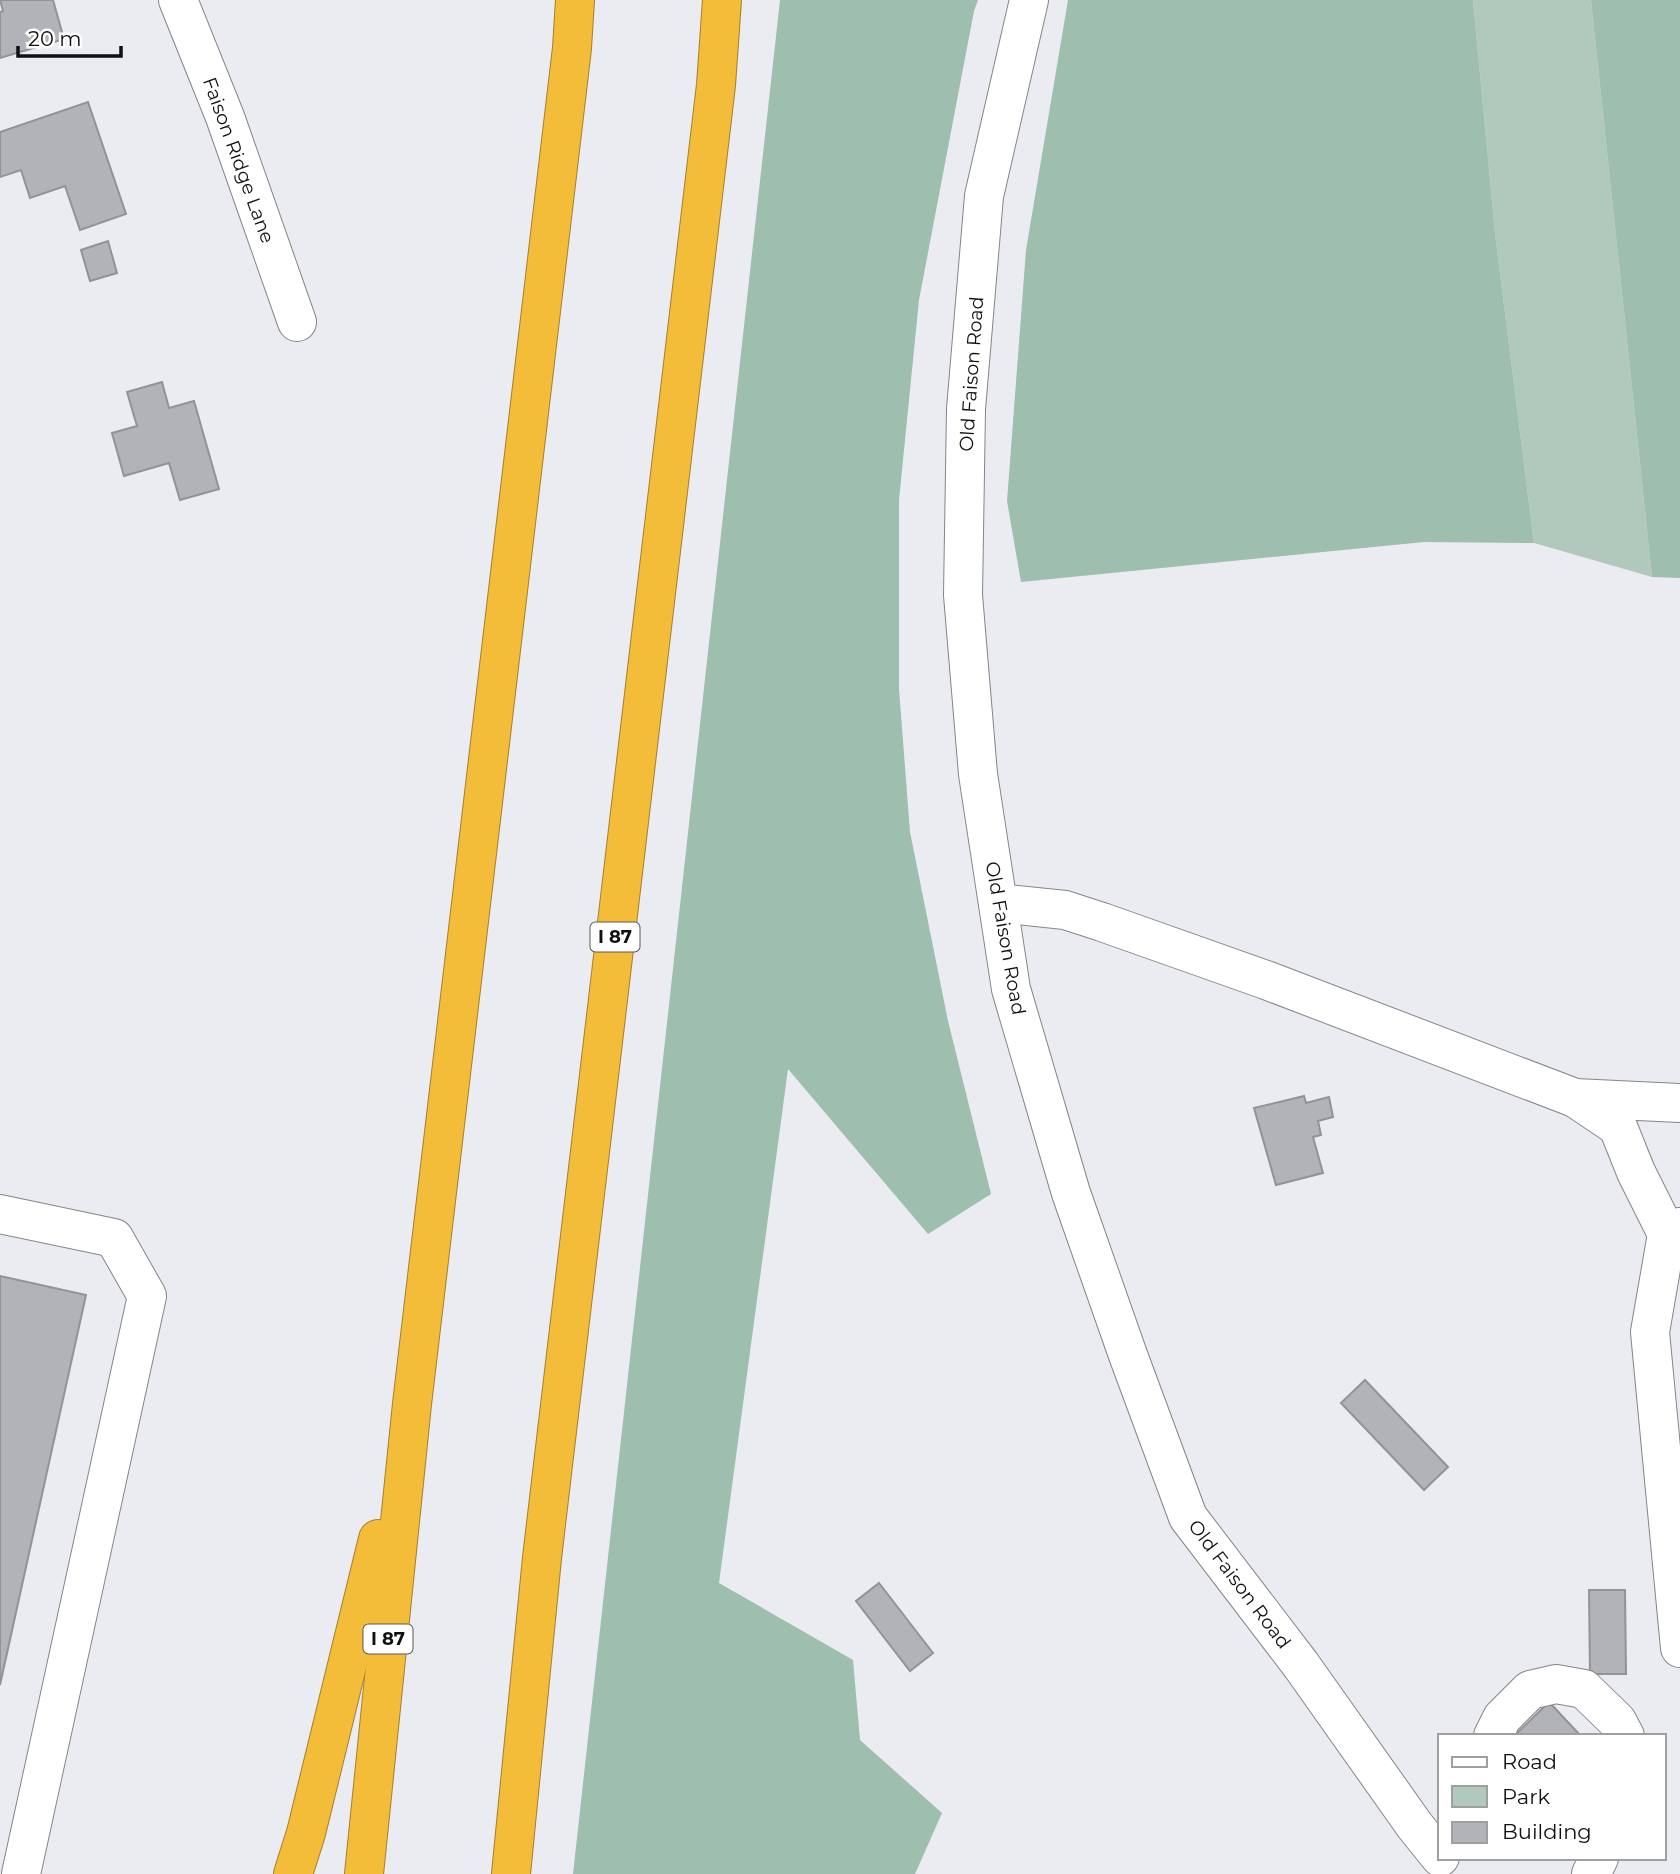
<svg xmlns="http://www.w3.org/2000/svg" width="1680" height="1874" viewBox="0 0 1680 1874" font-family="Montserrat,sans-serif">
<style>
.green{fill:#b0c9bc}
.forest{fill:#9ebeae}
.building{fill:#b2b3b9;stroke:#929299;stroke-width:2}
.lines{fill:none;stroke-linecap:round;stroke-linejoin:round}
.minor-casing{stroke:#84858b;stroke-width:40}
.highway-casing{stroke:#a4802b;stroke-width:40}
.minor{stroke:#fff;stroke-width:38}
.highway{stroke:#f4bd39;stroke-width:38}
.labels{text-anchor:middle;stroke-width:6;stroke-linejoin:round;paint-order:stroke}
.shield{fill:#fff;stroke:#585859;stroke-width:2}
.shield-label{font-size:18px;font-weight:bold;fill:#101012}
.street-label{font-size:19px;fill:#101012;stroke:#fff}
</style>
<rect width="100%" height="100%" fill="#ebebf2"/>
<polygon class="green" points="1473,0 1591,0 1652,577 1534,543 1495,233"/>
<g class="forest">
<polygon points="780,0 978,0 974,11 919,300 899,500 899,689 910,832 948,1021 991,1194 928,1234 788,1069 719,1583 853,1660 860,1740 942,1813 915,1874 573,1874"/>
<polygon points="1068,0 1473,0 1495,233 1534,543 1424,542 1021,582 1007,501 1026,250"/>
<polygon points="1591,0 1680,0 1680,578 1652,577"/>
</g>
<g class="building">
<polygon points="0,0 53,0 64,39 0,58 0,12 3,11"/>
<polygon points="88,102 126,214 80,230 65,186 30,198 21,170 0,177 0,132"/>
<polygon points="108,241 117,273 90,281 81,250"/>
<polygon points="162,382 169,408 194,401 219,489 180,500 169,463 124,476 112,433 137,426 127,392"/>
<polygon points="1304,1096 1306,1103 1329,1097 1333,1117 1318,1121 1321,1135 1313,1137 1323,1173 1276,1185 1254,1108"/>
<polygon points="0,1276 86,1295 0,1685"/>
<polygon points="1365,1380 1448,1467 1424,1490 1341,1403"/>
<polygon points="879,1583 933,1653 910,1671 856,1601"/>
<polygon points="1589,1590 1625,1590 1626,1674 1590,1674"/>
<polygon points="1549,1702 1581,1736 1514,1736"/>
</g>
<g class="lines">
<g class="minor-casing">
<g id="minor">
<polyline points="178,0 225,117 297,322"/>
<polyline points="1029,0 984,196 966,409 963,595 978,774 1011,989 1071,1193 1128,1355 1188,1517 1301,1665 1415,1826 1440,1857"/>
<polyline points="998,903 1065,910 1102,922 1266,980 1575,1098 1680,1103"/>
<polyline points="1575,1098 1618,1127 1636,1172 1667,1234"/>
<polyline points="0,1214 114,1238 147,1296 21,1874"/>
<polyline points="1680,1227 1667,1234 1650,1332 1680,1648"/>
<polyline points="1493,1736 1502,1718 1530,1690 1556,1684 1584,1689 1617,1721 1625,1736"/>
<polyline points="1591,1874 1599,1858"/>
</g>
</g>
<g class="highway-casing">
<g id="highway">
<polyline points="293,1874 306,1833 378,1539"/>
<polyline points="364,1874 412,1404 572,48 575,0"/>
<polyline points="511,1874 542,1558 716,85 722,0"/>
</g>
</g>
<use href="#minor" class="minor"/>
<use href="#highway" class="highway"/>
</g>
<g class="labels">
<g class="shield">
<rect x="590.5" y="922.5" width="49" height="29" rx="5"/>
<rect x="363.5" y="1624.5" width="49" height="29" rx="5"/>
</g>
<g class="shield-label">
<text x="615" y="943">I 87</text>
<text x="388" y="1645">I 87</text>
</g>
<g class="street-label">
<text transform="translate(239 160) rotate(70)" y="7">Faison Ridge Lane</text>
<text transform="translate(971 374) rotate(-86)" y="7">Old Faison Road</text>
<text transform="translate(1006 938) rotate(80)" y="7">Old Faison Road</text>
<text transform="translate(1240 1584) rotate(53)" y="7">Old Faison Road</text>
</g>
</g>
<rect x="1438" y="1734" width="228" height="126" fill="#ffffff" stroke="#9f9fa0" stroke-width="2"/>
<rect x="1452" y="1757" width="35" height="10" fill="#ffffff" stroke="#9f9fa0" stroke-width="2"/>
<text x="1502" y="1769" font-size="21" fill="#101012">Road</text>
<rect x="1452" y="1786" width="35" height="21" fill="#b0c9bc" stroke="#9f9fa0" stroke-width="2"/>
<text x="1502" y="1804" font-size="21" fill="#101012">Park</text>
<rect x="1452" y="1822" width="35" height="21" fill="#b2b3b9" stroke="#9f9fa0" stroke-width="2"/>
<text x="1502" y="1839" font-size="21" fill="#101012">Building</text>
<path d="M18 46v10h103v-10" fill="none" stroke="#101012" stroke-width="3.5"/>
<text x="28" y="46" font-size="21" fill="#101012" stroke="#ffffff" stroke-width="5" paint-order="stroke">20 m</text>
</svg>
